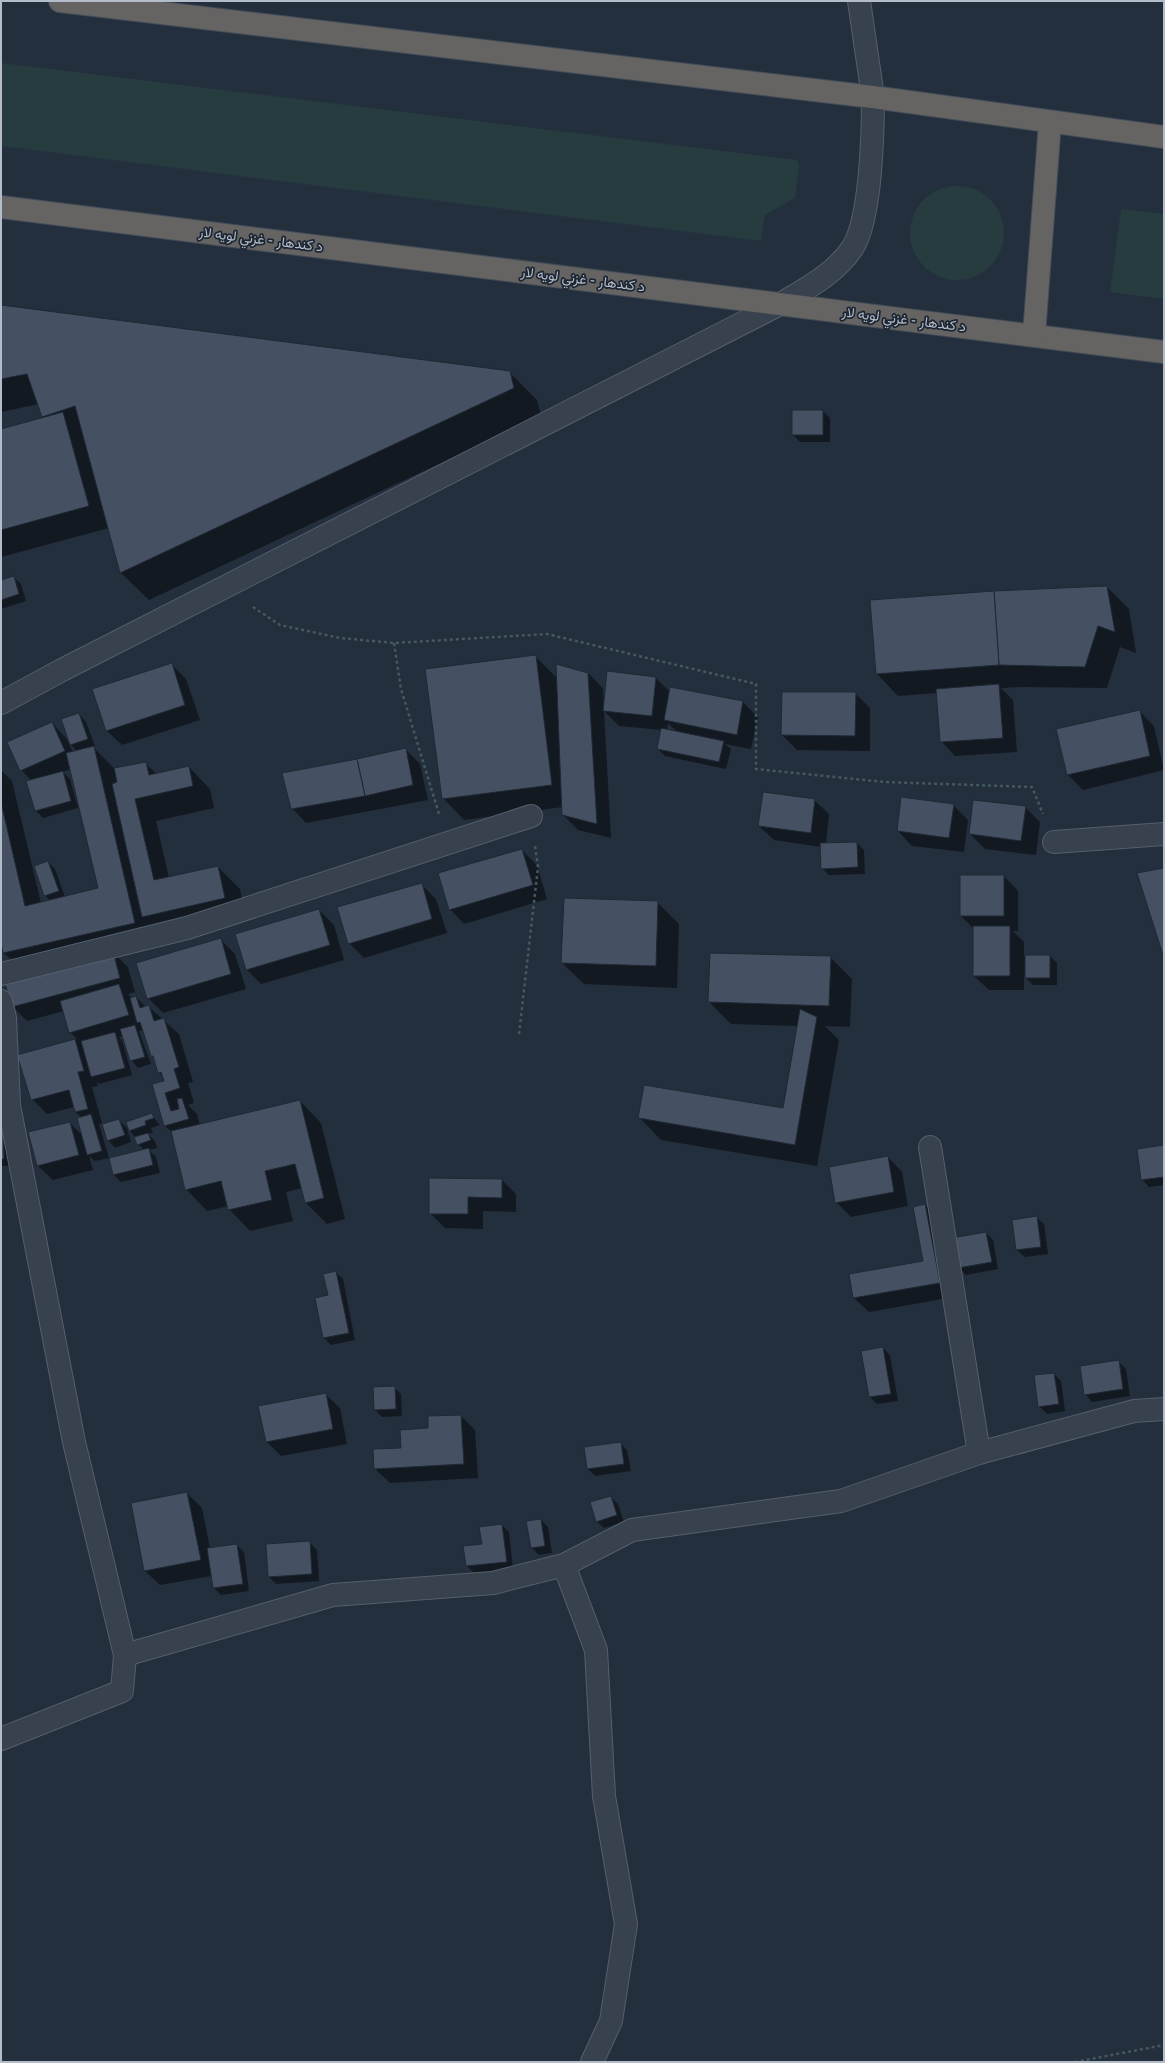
<svg xmlns="http://www.w3.org/2000/svg" width="1165" height="2063" viewBox="0 0 1165 2063" font-family="'IBM Plex Sans',Vazirmatn,sans-serif">
<style>
.green{fill:#263c3f}
.shadow{fill:#0007;fill-rule:evenodd}
.building{fill:#455162;stroke:#1f2835}
.lines{fill:none;stroke-linecap:round;stroke-linejoin:round}
.service-casing{stroke:#565f6c;stroke-width:24}
.minor-casing{stroke:#565f6c;stroke-width:24}
.tertiary-casing{stroke:#565f6c;stroke-width:24}
.trunk-casing{stroke:#434c59;stroke-width:24}
.path{stroke:#44595c;stroke-width:2.5;stroke-dasharray:3 3;stroke-linecap:butt}
.service{stroke:#38414e;stroke-width:22}
.minor{stroke:#38414e;stroke-width:22}
.tertiary{stroke:#38414e;stroke-width:22}
.trunk{stroke:#656462;stroke-width:22}
.labels{text-anchor:middle;stroke-width:3.5;stroke-linejoin:round;paint-order:stroke}
.street-label{font-size:14px;fill:#b4bcc9;stroke:#1d2633}
</style>
<rect width="100%" height="100%" fill="#242f3e"/>
<g class="green">
<polygon points="1,63 797,160 799,168 795,198 765,215 761,241 1,146"/>
<circle cx="957" cy="233" r="47"/>
<polygon points="1121,209 1164,214 1164,299 1110,292"/>
</g>
<g class="shadow">
<polygon points="1,306 509,372 537,400 541,416 149,600 121,573 109,528 1,557 1,430 44,418 39,404 1,412"/>
<polygon points="823,411 830,418 830,442 800,442 793,435"/>
<polygon points="13,577 21,584 26,601 1,609 1,581"/>
<polygon points="1107,587 1129,609 1136,653 1120,647 1107,688 1021,687 1001,688 1013,700 1017,752 955,756 941,741 937,693 898,696 877,674"/>
<path d="M535,656L557,678L588,673L603,688L604,705L656,678L670,692L743,702L758,717L751,749L725,744L731,749L726,769L665,756L658,749L662,730L619,726L604,711L611,838L578,830L563,815V807L464,820L443,798ZM668,723L677,732L667,730Z"/>
<polygon points="171,664 186,679 200,720 122,745 107,731"/>
<polygon points="855,693 870,708 870,751 797,750 782,735"/>
<polygon points="1139,711 1154,726 1164,770 1083,790 1068,775"/>
<polygon points="79,714 86,722 95,746 93,747 115,769 145,763 157,774 189,767 210,789 214,808 156,821 169,878 218,867 240,889 246,920 165,938 152,925 156,944 115,954 128,967 135,992 128,994 132,998 136,997 146,1007 148,1006 179,1034 193,1082 188,1083 194,1103 188,1105 197,1114 200,1125 300,1101 321,1123 345,1219 327,1224 305,1202 302,1188 286,1192 293,1221 250,1231 229,1209 228,1206 207,1211 186,1189 172,1132 165,1126 153,1085 165,1081 159,1072 155,1059 152,1056 144,1030 139,1031 151,1064 138,1068 131,1060 123,1036 119,1037 122,1040 132,1075 99,1084 97,1081 98,1086 92,1087 102,1123 99,1124 109,1158 95,1161 89,1156 93,1170 53,1180 38,1166 70,1123 83,1136 82,1118 76,1112 74,1107 47,1114 32,1099 18,1056 77,1039 70,1032 64,1011 27,1021 12,1006 27,975 4,953 1,939 1,770 12,781 41,903 50,901 45,895 48,862 55,869 65,897 99,889 71,769 63,772 70,779 78,808 43,818 36,811 31,780 21,770 52,723 66,738 73,752 77,751 71,745 62,720"/>
<polygon points="405,749 420,764 428,800 306,823 292,808 283,774"/>
<polygon points="814,800 829,814 826,844 857,843 864,850 865,874 829,875 822,868 821,847 774,840 759,826"/>
<polygon points="953,805 968,820 964,852 912,846 898,831"/>
<polygon points="1025,807 1040,822 1036,855 985,849 970,834"/>
<polygon points="522,850 537,865 547,899 464,924 450,909"/>
<polygon points="1004,876 1018,891 1018,931 1013,931 1024,942 1024,956 1050,956 1057,963 1057,985 1033,985 1024,976 1024,990 989,990 974,976 974,929 961,916"/>
<polygon points="421,884 436,899 447,933 364,958 349,943"/>
<polygon points="657,902 679,924 677,988 584,984 562,963"/>
<polygon points="319,910 334,925 344,960 261,984 247,970"/>
<polygon points="220,939 235,954 246,989 163,1013 148,998"/>
<polygon points="830,957 852,979 850,1027 825,1026 839,1040 817,1166 661,1140 640,1118 783,1109 798,1026 731,1024 709,1002"/>
<polygon points="1,1081 11,1166 1,1166"/>
<polygon points="151,1114 160,1125 151,1128 153,1133 148,1134 155,1141 157,1148 149,1150 156,1157 160,1173 121,1182 114,1175 144,1150 138,1144 135,1137 127,1128 131,1142 115,1148 108,1140 119,1120 129,1130"/>
<polygon points="1164,1146 1164,1185 1149,1187 1142,1179"/>
<polygon points="888,1157 902,1172 908,1206 851,1217 836,1202"/>
<polygon points="502,1180 516,1194 516,1212 483,1211 483,1229 445,1228 430,1213"/>
<polygon points="925,1205 940,1220 954,1297 869,1312 854,1298 924,1262"/>
<polygon points="1036,1217 1044,1224 1048,1254 1025,1257 1017,1250 1013,1221"/>
<polygon points="986,1233 993,1240 998,1269 966,1275 959,1268"/>
<polygon points="335,1272 343,1279 355,1340 331,1345 324,1338 329,1296"/>
<polygon points="883,1348 890,1355 898,1401 877,1404 870,1397"/>
<polygon points="1118,1361 1126,1369 1130,1396 1092,1402 1085,1394"/>
<polygon points="1054,1374 1061,1381 1065,1411 1047,1414 1039,1406"/>
<polygon points="394,1387 401,1394 402,1416 382,1417 375,1410 374,1388"/>
<polygon points="325,1394 340,1408 347,1444 281,1456 267,1442"/>
<polygon points="461,1416 475,1430 478,1478 390,1483 375,1469 429,1429"/>
<polygon points="620,1443 627,1450 631,1471 595,1476 588,1469"/>
<polygon points="187,1493 202,1508 210,1548 237,1545 244,1552 249,1591 221,1595 213,1587 212,1576 160,1585 145,1571"/>
<polygon points="611,1497 618,1504 624,1522 604,1528 596,1521"/>
<polygon points="541,1520 548,1527 552,1553 539,1555 532,1548 528,1522"/>
<polygon points="502,1525 509,1532 513,1569 474,1573 467,1566 464,1547 483,1545"/>
<polygon points="309,1542 317,1550 319,1581 276,1584 269,1577"/>
</g>
<g class="building">
<polygon points="1,305 510,371 514,388 120,573 75,406 42,417 27,374 1,379"/>
<rect x="792" y="410" width="31" height="25"/>
<polygon points="63,412 89,506 1,530 1,429"/>
<polygon points="14,576 19,594 1,600 1,580"/>
<polygon points="1107,586 1115,632 1098,626 1085,667 999,665 994,591"/>
<polygon points="994,591 999,665 876,674 870,600"/>
<polygon points="536,655 552,785 442,799 425,669"/>
<polygon points="172,663 185,705 106,731 92,689"/>
<polygon points="556,664 588,673 597,824 562,815"/>
<polygon points="607,671 656,677 652,716 603,711"/>
<polygon points="999,684 1003,738 940,742 936,689"/>
<polygon points="670,687 743,701 737,735 664,720"/>
<polygon points="782,692 856,692 855,736 781,735"/>
<polygon points="1140,710 1150,756 1067,775 1056,729"/>
<polygon points="79,713 88,739 70,745 61,719"/>
<polygon points="52,722 65,751 20,771 7,742"/>
<polygon points="661,728 724,741 719,762 657,749"/>
<polygon points="94,746 135,923 3,953 1,943 1,802 25,906 98,888 66,753"/>
<polygon points="406,748 413,785 365,796 357,759"/>
<polygon points="357,759 365,796 291,809 282,773"/>
<polygon points="146,762 149,775 189,766 193,786 135,799 154,880 218,866 225,898 142,917 112,784 117,782 114,768"/>
<polygon points="63,771 71,801 35,811 26,781"/>
<polygon points="763,792 815,799 811,833 758,826"/>
<polygon points="901,797 954,804 949,838 897,831"/>
<polygon points="973,800 1026,806 1021,841 969,834"/>
<polygon points="857,842 858,867 821,869 820,843"/>
<polygon points="522,849 533,885 449,910 438,873"/>
<polygon points="48,861 59,891 44,896 34,866"/>
<polygon points="1164,868 1164,958 1137,873"/>
<rect x="960" y="875" width="44" height="41"/>
<polygon points="422,883 432,919 348,944 337,907"/>
<polygon points="564,898 658,901 656,966 561,963"/>
<polygon points="319,909 330,945 246,970 235,934"/>
<rect x="973" y="926" width="37" height="50"/>
<polygon points="221,938 231,974 147,999 136,963"/>
<polygon points="113,951 120,978 12,1007 4,980"/>
<polygon points="710,953 831,956 829,1006 708,1002"/>
<rect x="1025" y="955" width="25" height="23"/>
<polygon points="119,984 129,1015 69,1033 60,1001"/>
<polygon points="136,996 140,1008 149,1005 154,1021 164,1018 179,1067 174,1069 180,1088 165,1093 171,1111 179,1109 177,1099 182,1098 189,1119 164,1126 152,1084 164,1081 161,1072 158,1073 153,1056 151,1056 140,1022 137,1023 130,998"/>
<polygon points="800,1009 817,1017 795,1145 638,1118 644,1085 783,1108"/>
<polygon points="135,1025 145,1057 130,1061 120,1029"/>
<polygon points="115,1032 125,1068 91,1077 81,1041"/>
<polygon points="75,1039 84,1071 78,1072 88,1109 75,1112 69,1090 31,1100 17,1055"/>
<polygon points="300,1100 324,1198 305,1203 295,1164 265,1171 272,1200 228,1210 221,1181 185,1190 171,1131"/>
<polygon points="152,1113 154,1118 145,1121 146,1125 129,1131 126,1122"/>
<polygon points="91,1114 102,1151 87,1155 77,1118"/>
<polygon points="119,1119 125,1135 107,1141 102,1124"/>
<polygon points="70,1122 79,1155 37,1166 28,1132"/>
<polygon points="1,1127 3,1127 4,1159 1,1159"/>
<polygon points="148,1133 151,1140 137,1145 134,1137"/>
<polygon points="1164,1145 1164,1177 1141,1180 1137,1149"/>
<polygon points="149,1148 153,1165 113,1175 109,1158"/>
<polygon points="888,1156 894,1192 835,1203 829,1167"/>
<polygon points="429,1178 502,1179 502,1198 468,1197 468,1214 429,1214"/>
<polygon points="925,1204 940,1283 853,1298 849,1274 923,1261 913,1207"/>
<polygon points="1037,1216 1041,1247 1016,1250 1012,1220"/>
<polygon points="986,1232 992,1262 958,1268 952,1238"/>
<polygon points="336,1271 349,1333 323,1338 315,1298 328,1295 323,1274"/>
<polygon points="883,1347 891,1394 869,1397 861,1351"/>
<polygon points="1119,1360 1123,1389 1084,1395 1080,1366"/>
<polygon points="1054,1373 1059,1404 1038,1407 1034,1375"/>
<polygon points="395,1386 396,1409 374,1410 373,1387"/>
<polygon points="326,1393 333,1429 266,1442 258,1406"/>
<polygon points="461,1415 464,1464 374,1469 373,1449 401,1448 400,1430 428,1428 428,1416"/>
<polygon points="621,1442 624,1464 587,1469 584,1447"/>
<polygon points="187,1492 201,1560 144,1571 131,1503"/>
<polygon points="611,1496 617,1515 596,1522 590,1502"/>
<polygon points="541,1519 545,1546 531,1548 526,1521"/>
<polygon points="502,1524 507,1562 466,1566 463,1546 482,1544 479,1527"/>
<polygon points="310,1541 312,1574 268,1577 266,1544"/>
<polygon points="237,1544 243,1584 213,1588 207,1548"/>
</g>
<g class="lines">
<g class="service-casing">
<g id="service">
<polyline points="1,974 187,928 531,816"/>
<polyline points="564,1565 596,1650 604,1796 626,1924 611,2021 592,2062"/>
</g>
</g>
<g class="minor-casing">
<g id="minor">
<polyline points="859,1 873,97"/>
<polyline points="1054,842 1164,834"/>
<polyline points="1,1001 5,1018 9,1105 74,1442 125,1655 122,1691 1,1739"/>
<polyline points="930,1147 979,1453"/>
<polyline points="125,1655 333,1595 493,1583 564,1565 632,1530 841,1501 979,1453 1134,1411 1164,1409"/>
</g>
</g>
<g class="tertiary-casing">
<path id="tertiary" d="M1,703L62,670L782,303C808,288 836,273 853,247C871,218 873,133 873,97"/>
</g>
<g class="trunk-casing">
<g id="trunk">
<polyline points="60,1 873,97 1164,137"/>
<polyline points="1,207 1164,352"/>
<polyline points="1034,335 1050,122"/>
</g>
</g>
<g class="path">
<polyline points="253,607 280,625 340,638 394,643 547,634 756,684 756,769 884,782 1032,787 1043,814"/>
<polyline points="394,643 401,689 439,814"/>
<polyline points="519,1034 538,867 535,846"/>
<polyline points="1075,2062 1164,2045"/>
</g>
<use href="#service" class="service"/>
<use href="#minor" class="minor"/>
<use href="#tertiary" class="tertiary"/>
<use href="#trunk" class="trunk"/>
</g>
<g class="labels">
<g class="street-label">
<text transform="translate(261 239) rotate(7)" y="5">د کندهار - غزني لويه لار</text>
<text transform="translate(583 279) rotate(7)" y="5">د کندهار - غزني لويه لار</text>
<text transform="translate(904 319) rotate(7)" y="5">د کندهار - غزني لويه لار</text>
</g>
</g>
<rect width="1165" height="2063" fill="none" stroke="#b4bcc9" stroke-width="4"/>
</svg>
